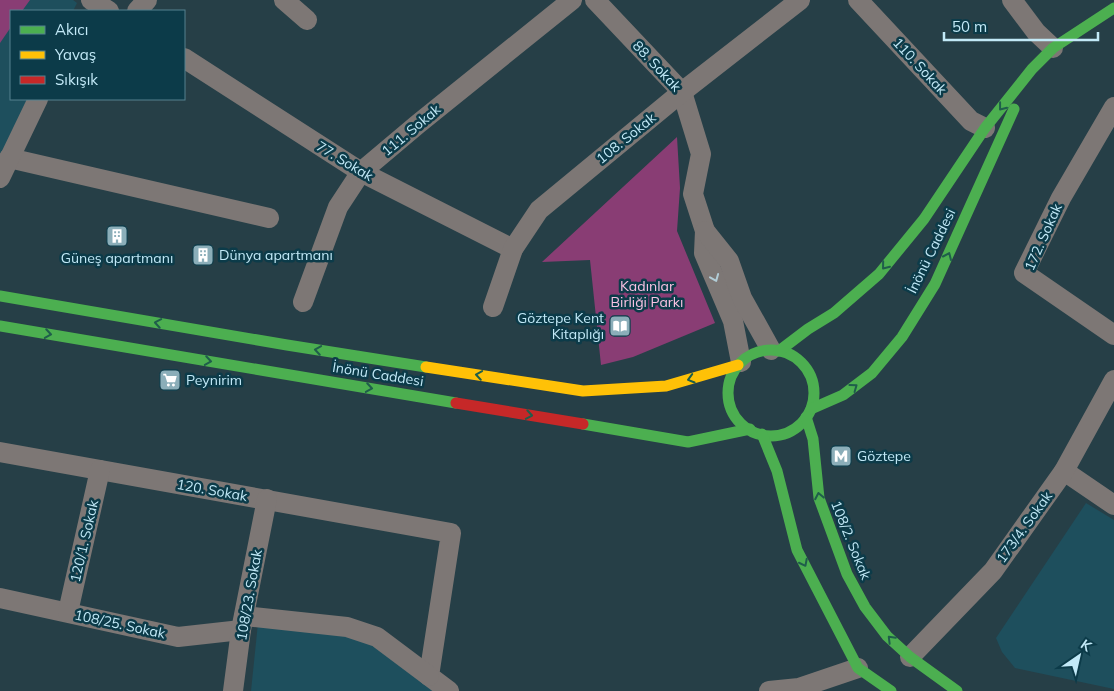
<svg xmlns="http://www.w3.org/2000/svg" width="1114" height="691" viewBox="0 0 1114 691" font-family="Mulish,sans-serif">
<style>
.built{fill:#1e4f5d}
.green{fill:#893d74}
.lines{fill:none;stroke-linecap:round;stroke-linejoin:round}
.street{stroke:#7d7775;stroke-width:20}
.fast{stroke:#4caf50;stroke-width:11}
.slow{stroke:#ffc107;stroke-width:11}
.jam{stroke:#c62828;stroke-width:11}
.oneway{stroke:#1f5e4b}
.oneway2{stroke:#b1ccd6}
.labels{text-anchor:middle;stroke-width:5;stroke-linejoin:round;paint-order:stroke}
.street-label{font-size:14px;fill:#c2e9f7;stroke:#0c3b49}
.poi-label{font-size:14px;fill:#c2e9f7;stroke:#0c3b49;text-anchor:start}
.park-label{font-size:14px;fill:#f9c2e3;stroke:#0c3b49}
</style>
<rect width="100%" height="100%" fill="#263f47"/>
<g class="built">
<polygon points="0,0 73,0 77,3 73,11 11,11 11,99 30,99 0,162"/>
<polygon points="1086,503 1114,520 1114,689 1015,668 1002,652 996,638"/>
<polygon points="258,623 343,633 369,641 436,691 251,691"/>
</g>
<g class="green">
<polygon points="0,0 30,0 22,11 11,11 11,27 0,43"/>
<polygon points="677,137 680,188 677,231 715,323 633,357 601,365 590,260 542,262"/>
</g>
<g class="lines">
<g class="street">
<polyline points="91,0 109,11"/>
<polyline points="284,0 307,20"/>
<polyline points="595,0 682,92 701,154 693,194 705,231 704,253 733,321 741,362"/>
<polyline points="858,0 971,121 985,128"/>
<polyline points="1012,0 1036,32 1053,48"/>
<polyline points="137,11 147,0"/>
<polyline points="184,58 361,172 513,249"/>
<polyline points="1114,107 1061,198 1024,273 1114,335"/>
<polyline points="9,158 269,218"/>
<polyline points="0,178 38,99"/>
<polyline points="705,231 729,261 742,298 771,350"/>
<polyline points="303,302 338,207 361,172 418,124 572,0"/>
<polyline points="493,307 513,249 539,210 682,92 800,0"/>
<polyline points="0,452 451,533 429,676 449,691"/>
<polyline points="1064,471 1114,505"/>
<polyline points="0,598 178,637 241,630"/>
<polyline points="68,612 100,470"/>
<polyline points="244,616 347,627 377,637 429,676"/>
<polyline points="910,657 993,571 1064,471 1114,380"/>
<polyline points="233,691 241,630 267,499"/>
<polyline points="769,691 799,688 858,668"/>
</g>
<g class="fast">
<polyline points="0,296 287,345 426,367"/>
<polyline points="0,326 456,403"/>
<circle cx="771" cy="393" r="43"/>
<polyline points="779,351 808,329 834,313 879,274 924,219 985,128 1032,69 1053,48 1114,8"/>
<polyline points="811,409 843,395 872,373 902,337 935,284 1014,109"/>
<polyline points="806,417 813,439 819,498 847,574 865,607 887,636 910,657 957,691"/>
<polyline points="583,424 688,442 750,429"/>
<polyline points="762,434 777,471 797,550 858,668 891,691"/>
</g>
<polyline class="slow" points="426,367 583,391 666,386 738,365"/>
<polyline class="jam" points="456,403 583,424"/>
</g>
<defs><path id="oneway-chevron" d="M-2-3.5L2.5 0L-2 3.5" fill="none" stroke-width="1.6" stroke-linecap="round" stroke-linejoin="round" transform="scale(1.25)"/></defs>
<g class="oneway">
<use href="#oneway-chevron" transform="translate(1002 107) rotate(128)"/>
<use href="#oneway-chevron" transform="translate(948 256) rotate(-66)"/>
<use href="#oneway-chevron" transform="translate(885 266) rotate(129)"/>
<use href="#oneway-chevron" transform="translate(158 323) rotate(-170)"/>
<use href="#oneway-chevron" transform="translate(48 334) rotate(9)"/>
<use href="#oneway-chevron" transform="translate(318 350) rotate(-171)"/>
<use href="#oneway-chevron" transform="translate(208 361) rotate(9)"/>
<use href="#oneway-chevron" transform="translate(479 375) rotate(-171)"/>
<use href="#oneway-chevron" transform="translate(691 379) rotate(164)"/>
<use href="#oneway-chevron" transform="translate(854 387) rotate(-36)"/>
<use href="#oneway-chevron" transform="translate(369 388) rotate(9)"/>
<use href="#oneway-chevron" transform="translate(529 415) rotate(10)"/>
<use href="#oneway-chevron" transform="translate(819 496) rotate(-101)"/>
<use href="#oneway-chevron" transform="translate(804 563) rotate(63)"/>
<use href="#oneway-chevron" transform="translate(891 639) rotate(-135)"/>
</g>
<use class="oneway2" href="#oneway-chevron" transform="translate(715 278) rotate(68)"/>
<defs>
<g id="building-square" transform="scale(1.125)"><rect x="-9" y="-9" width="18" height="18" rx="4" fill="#8baeb9" stroke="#0c3b49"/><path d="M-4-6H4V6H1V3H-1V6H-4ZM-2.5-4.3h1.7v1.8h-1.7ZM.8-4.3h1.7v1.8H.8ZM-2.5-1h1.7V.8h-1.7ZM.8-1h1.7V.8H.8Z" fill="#fff"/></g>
<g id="library-square" transform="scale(1.125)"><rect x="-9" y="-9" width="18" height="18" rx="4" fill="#8baeb9" stroke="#0c3b49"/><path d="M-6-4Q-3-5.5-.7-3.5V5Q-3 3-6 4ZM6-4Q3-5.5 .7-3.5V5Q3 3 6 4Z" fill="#fff"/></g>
<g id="supermarket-square" transform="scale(1.125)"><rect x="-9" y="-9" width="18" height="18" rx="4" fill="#8baeb9" stroke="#0c3b49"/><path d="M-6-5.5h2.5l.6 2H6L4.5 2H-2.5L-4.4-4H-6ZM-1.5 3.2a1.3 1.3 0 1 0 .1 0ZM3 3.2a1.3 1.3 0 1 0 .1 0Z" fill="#fff"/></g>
<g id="metro-square" transform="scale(1.125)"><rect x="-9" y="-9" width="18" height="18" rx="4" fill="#8baeb9" stroke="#0c3b49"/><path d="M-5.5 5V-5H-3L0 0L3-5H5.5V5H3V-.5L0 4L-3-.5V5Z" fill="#fff"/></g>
</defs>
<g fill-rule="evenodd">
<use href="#building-square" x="117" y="236"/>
<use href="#building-square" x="203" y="255"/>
<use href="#library-square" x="620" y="326"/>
<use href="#supermarket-square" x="170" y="380"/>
<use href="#metro-square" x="841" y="456"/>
</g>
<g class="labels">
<g class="street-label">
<text transform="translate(657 66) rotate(47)" y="5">88. Sokak</text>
<text transform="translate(920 66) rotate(47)" y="5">110. Sokak</text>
<text transform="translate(411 130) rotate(-40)" y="5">111. Sokak</text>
<text transform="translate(626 138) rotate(-39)" y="5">108. Sokak</text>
<text transform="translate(345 161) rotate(31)" y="5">77. Sokak</text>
<text transform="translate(1043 237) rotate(-66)" y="5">172. Sokak</text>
<text transform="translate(931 251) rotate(-64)" y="5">İnönü Caddesi</text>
<text transform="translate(378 374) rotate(9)" y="5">İnönü Caddesi</text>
<text transform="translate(212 490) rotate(10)" y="5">120. Sokak</text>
<text transform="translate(1024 527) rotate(-54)" y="5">173/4. Sokak</text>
<text transform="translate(851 540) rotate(68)" y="5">108/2. Sokak</text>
<text transform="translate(84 541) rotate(-77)" y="5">120/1. Sokak</text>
<text transform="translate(249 595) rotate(-80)" y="5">108/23. Sokak</text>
<text transform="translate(120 624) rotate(12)" y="5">108/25. Sokak</text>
</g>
<g class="poi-label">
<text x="219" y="260">Dünya apartmanı</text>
<text x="117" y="263" text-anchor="middle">Güneş apartmanı</text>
<text x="604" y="323" text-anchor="end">Göztepe Kent<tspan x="604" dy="16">Kitaplığı</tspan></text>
<text x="186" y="385">Peynirim</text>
<text x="857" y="461">Göztepe</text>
</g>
<g class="park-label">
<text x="647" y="291">Kadınlar<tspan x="647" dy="16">Birliği Parkı</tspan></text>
</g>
</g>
<rect x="10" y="10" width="175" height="90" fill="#0c3b49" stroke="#55818f"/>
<rect x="20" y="26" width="25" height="8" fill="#4caf50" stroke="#55818f"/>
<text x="55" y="35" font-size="15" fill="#c2e9f7">Akıcı</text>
<rect x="20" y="51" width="25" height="8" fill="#ffc107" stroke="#55818f"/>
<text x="55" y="60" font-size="15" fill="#c2e9f7">Yavaş</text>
<rect x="20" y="76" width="25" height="8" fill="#c62828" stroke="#55818f"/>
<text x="55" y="85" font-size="15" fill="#c2e9f7">Sıkışık</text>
<g transform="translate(1079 656) rotate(34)" stroke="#0c3b49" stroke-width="4" paint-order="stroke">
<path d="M0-4L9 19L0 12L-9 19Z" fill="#c2e9f7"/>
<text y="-8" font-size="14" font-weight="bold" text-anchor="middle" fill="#c2e9f7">K</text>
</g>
<path d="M944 32v8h154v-8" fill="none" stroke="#c2e9f7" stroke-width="2.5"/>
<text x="952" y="32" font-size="15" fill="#c2e9f7" stroke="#0c3b49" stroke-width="4" paint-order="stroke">50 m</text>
</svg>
